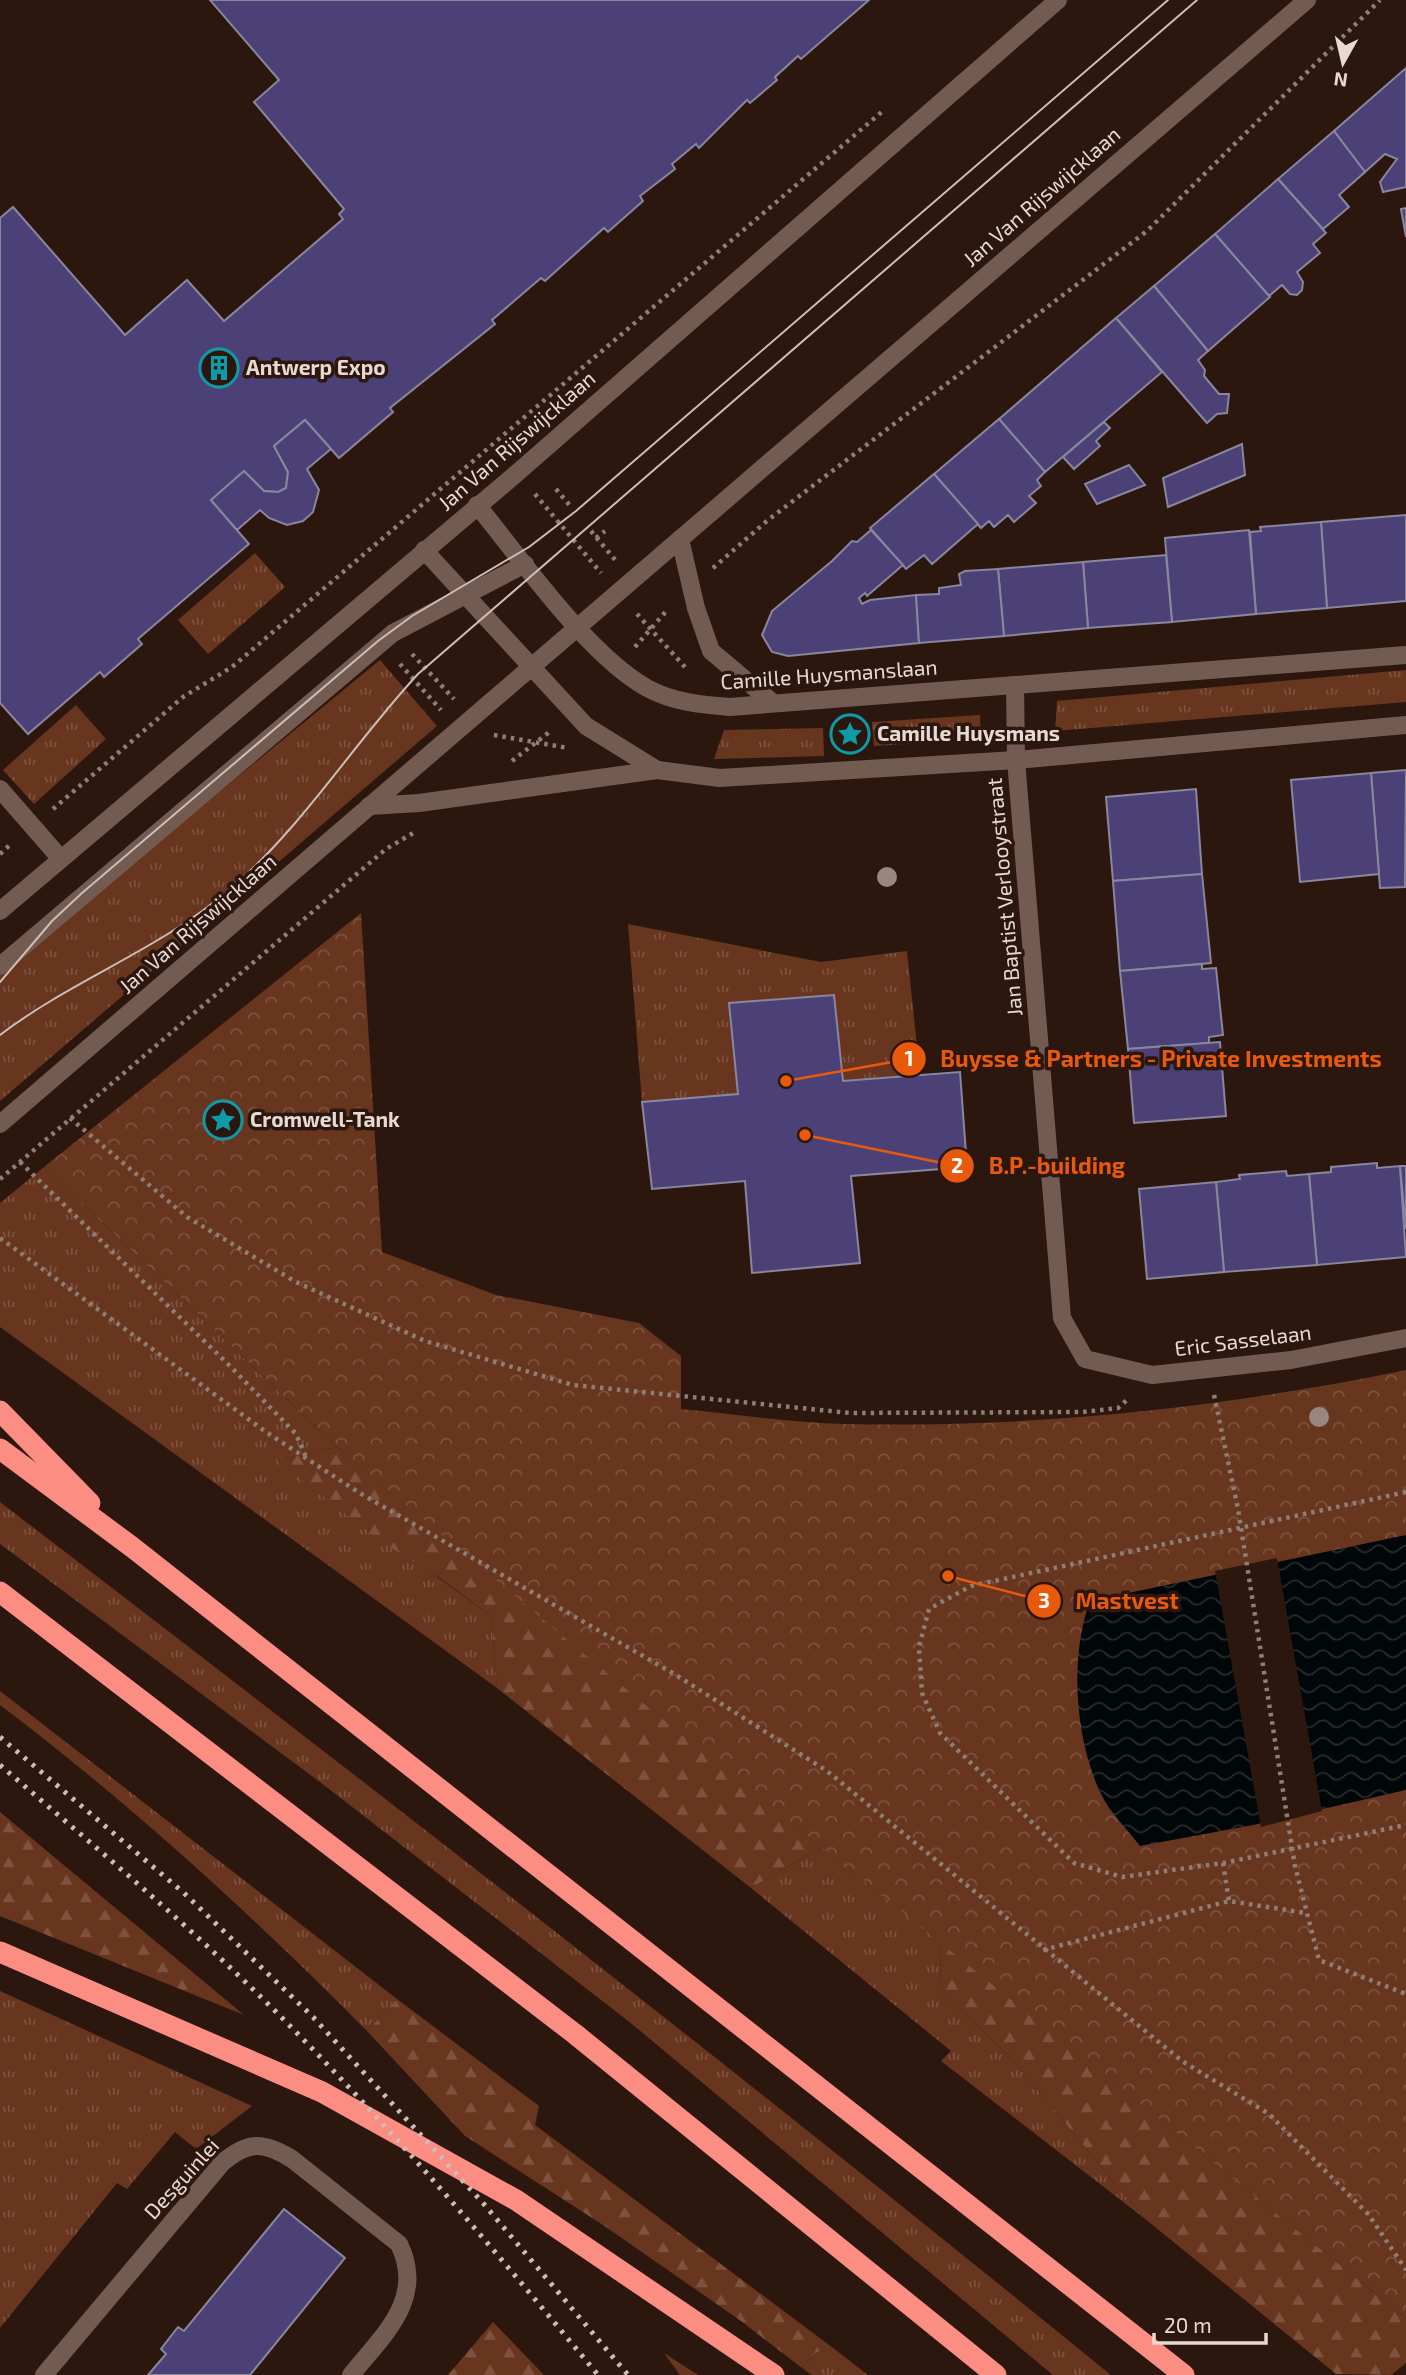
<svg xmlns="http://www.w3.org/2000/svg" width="1406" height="2375" viewBox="0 0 1406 2375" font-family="'Exo 2',sans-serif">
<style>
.grass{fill:url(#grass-tufts)}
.forest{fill:url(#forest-firs)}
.park{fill:url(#park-crowns)}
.water{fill:url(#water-waves)}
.pier{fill:#2c170f}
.building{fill:#4b4177;stroke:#89869e;stroke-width:2}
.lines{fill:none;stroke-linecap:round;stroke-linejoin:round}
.path{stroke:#8f7d76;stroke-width:4.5;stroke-dasharray:3.5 5;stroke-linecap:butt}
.lane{stroke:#745b51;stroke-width:18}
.street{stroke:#745b51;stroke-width:18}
.secondary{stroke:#745b51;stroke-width:18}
.highway{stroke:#fb8d83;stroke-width:21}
.tram{stroke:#cdbdb7;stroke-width:2}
.rail{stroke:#cdbdb7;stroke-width:5;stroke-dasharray:3.5 7;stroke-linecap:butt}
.tree{fill:#99867e}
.labels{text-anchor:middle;stroke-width:7;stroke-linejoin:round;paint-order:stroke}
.street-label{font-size:21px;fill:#e8d9d3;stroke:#2c170f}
.poi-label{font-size:21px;font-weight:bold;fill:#e8d9d3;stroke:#2c170f;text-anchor:start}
.leader{fill:none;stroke:#e8590c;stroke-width:2.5}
.callout-dot{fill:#e8590c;stroke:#2c170f;stroke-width:2.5}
.mark-label{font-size:21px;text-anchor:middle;font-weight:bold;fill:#fff}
.callout-label{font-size:23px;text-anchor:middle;font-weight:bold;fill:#e8590c;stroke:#2c170f;stroke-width:7;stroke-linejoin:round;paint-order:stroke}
</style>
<defs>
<pattern id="grass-tufts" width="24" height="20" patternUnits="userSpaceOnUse" patternTransform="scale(1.75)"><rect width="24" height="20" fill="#68351f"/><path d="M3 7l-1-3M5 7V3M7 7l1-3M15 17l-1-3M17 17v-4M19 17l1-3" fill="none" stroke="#7e523f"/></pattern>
<pattern id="forest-firs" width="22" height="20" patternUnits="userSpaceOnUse" patternTransform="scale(1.75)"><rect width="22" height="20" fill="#68351f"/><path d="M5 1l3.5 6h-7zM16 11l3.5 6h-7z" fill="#7e523f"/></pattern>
<pattern id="park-crowns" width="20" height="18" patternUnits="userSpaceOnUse" patternTransform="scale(1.75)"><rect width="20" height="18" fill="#68351f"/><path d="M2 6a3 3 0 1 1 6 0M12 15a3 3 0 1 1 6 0" fill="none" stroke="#7e523f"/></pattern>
<pattern id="water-waves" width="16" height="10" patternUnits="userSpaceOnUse" patternTransform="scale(1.75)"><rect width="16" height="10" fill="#010708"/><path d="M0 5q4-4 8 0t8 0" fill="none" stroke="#262b2b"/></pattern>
</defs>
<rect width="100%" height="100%" fill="#2c170f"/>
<g class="grass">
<polygon points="255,553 285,587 208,654 178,620"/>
<polygon points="380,660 437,726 0,1101 0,972"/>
<polygon points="1406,670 1406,702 1055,731 1057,701"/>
<polygon points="76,705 106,739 34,804 3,770"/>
<polygon points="980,715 981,739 874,746 872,722"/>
<polygon points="823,728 824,756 714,759 724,730"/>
<polygon points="628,924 821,962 907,951 920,1075 843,1081 834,995 730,1003 738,1094 642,1102"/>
<polygon points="44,1167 337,1447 277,1460 491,1616 497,1688 0,1327 0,1203"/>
<path d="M0,1502C374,1788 746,2078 1111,2375H1053L632,2024L320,1782L0,1544Z"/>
<path d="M0,1691L397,1999L367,2031C252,1915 131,1804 0,1705Z"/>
<polygon points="822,1847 941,1942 940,1990 1012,2059 1144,2218 941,2061 951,2051 751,1888"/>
<polygon points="0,1991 252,2106 196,2149 175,2132 127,2189 117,2183 0,2328"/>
<polygon points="833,2348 868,2375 812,2375 802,2368 815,2353"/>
<polygon points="664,2353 698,2375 680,2375"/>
</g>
<g class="forest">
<polygon points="337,1447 822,1847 751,1888 497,1688 491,1616 440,1578 382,1542 276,1460"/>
<polygon points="0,1812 244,2015 0,1916"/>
<polygon points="941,1942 1406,2318 1406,2363 1391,2375 1336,2374 1144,2218 1012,2059 940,1990"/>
<polygon points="397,1999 539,2106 535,2125 833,2348 815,2353 802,2368 741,2321 603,2225 465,2136 367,2031"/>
<polygon points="493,2322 544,2375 448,2375"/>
</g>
<path class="park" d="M361,913L382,1252L496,1295L639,1323L681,1356V1409C736,1414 791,1423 846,1424C1034,1428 1222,1408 1406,1370V2318L644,1704L337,1447L44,1167Z"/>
<path class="water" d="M1406,1535V1790L1253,1825L1140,1846C1128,1830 1110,1813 1101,1794C1075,1739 1069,1658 1090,1601Z"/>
<polygon class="pier" points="1277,1558 1322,1811 1261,1827 1215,1571"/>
<g class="building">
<polygon points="210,0 869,0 801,59 798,56 775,77 777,80 750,103 747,100 699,148 696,144 672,164 675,169 640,196 643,201 608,232 604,228 545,281 541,278 492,320 495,324 390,408 393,412 339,458 305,420 274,446 288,472 286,488 278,492 264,491 244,471 211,500 249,544 138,639 142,644 104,677 100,672 28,734 0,703 0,218 13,207 125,335 187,280 224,321 343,219 339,214 344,209 254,102 279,80"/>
<polygon points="1406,68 1406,187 1383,192 1380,182 1397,159 1385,154 1365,172 1334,131"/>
<polygon points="1334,131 1365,172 1339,195 1349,207 1323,229 1278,179"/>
<polygon points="1278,179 1326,233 1313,244 1320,253 1297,272 1303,282 1302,290 1297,295 1290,294 1282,285 1269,296 1215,234"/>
<polygon points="1406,208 1406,237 1401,209"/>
<polygon points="1215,234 1270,297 1208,351 1154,286"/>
<polygon points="1154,286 1208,351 1198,360 1205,370 1204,376 1219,394 1229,394 1227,413 1217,414 1207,423 1116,318"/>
<polygon points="1116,318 1162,372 1045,472 999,419"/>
<polygon points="999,419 1045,472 1037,480 1041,486 1029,496 1036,503 1014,522 1008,515 994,527 989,521 981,528 934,474"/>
<polygon points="305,420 331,449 307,469 319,490 313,512 303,521 287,525 269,518 260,510 237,530 211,500 244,471 264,491 278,492 286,488 288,472 274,446"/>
<polygon points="1104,422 1110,428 1096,441 1100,446 1074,469 1063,457"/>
<polygon points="1242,444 1245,475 1168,507 1163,478"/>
<polygon points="1129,465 1145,485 1097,504 1085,484"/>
<polygon points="934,474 978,524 932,564 924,555 906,569 870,528"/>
<polygon points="1406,515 1406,601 1327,608 1321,522"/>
<polygon points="1321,522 1327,608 1256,614 1250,532 1261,531 1260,527"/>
<polygon points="871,530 903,565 867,596 865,593 859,598 862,604 870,600 916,595 919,643 788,656 772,652 762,635 772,611 832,561 852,541 857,542"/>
<polygon points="1249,530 1256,614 1172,622 1165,538"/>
<polygon points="1166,555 1172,622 1088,628 1083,562"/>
<polygon points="1083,562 1088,628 1004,636 998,569"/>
<polygon points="998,569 1004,636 919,643 916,595 939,594 939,588 961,585 959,574 965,571"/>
<polygon points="1406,770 1405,887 1380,888 1371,773"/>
<polygon points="1371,773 1379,874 1300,882 1291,780"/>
<polygon points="1196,789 1202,874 1113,881 1106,797"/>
<polygon points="1202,874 1211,963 1120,971 1113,881"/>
<polygon points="1202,964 1202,969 1216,968 1223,1035 1209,1037 1209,1043 1128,1049 1120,971"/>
<polygon points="834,995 843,1081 960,1072 967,1167 851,1176 860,1263 752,1273 745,1181 652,1189 642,1102 738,1094 729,1003"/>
<polygon points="1220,1042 1226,1116 1134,1123 1128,1049"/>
<polygon points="1377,1163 1377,1168 1400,1166 1406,1257 1317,1265 1309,1174 1331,1172 1331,1167"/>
<polygon points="1400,1166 1406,1166 1406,1229"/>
<polygon points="1286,1171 1287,1176 1309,1174 1317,1265 1224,1272 1216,1182 1240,1179 1239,1175"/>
<polygon points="1216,1182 1224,1272 1147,1279 1139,1189"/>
<polygon points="284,2209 345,2258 250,2375 148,2375 166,2354 161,2349 178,2327 184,2331"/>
</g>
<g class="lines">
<g class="path">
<polyline points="556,489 571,507"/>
<polyline points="535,494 601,573"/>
<polyline points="591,531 616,561"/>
<polyline points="596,538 605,531"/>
<polyline points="713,568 768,520 1147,231 1380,0"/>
<polyline points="637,614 685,667"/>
<polyline points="635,647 668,609"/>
<polyline points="412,654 454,699"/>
<polyline points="400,664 441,710"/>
<polyline points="494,735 568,748"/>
<polyline points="512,761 552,730"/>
<polyline points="53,809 183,697 232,667 884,110"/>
<polyline points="0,854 11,844"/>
<polyline points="70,1118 187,1217 296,1282 425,1341 573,1385 850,1413 1083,1412 1118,1408 1128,1399"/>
<polyline points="20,1162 231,1367 296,1434 306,1457"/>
<polyline points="0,1179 386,849 415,832"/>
<polyline points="0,1238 266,1432 358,1492 676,1675 827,1771 1182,2061 1269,2114 1369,2215 1406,2270"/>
<polyline points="1214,1395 1238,1509 1295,1866 1319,1960 1406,1994"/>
<polyline points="1406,1492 971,1586 929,1609 919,1647 922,1693 940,1733 1074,1863 1122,1877 1223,1863 1406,1825"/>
<polyline points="1223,1863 1229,1901"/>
<polyline points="1043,1950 1229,1901 1306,1913"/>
</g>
<g class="lane">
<polyline points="0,789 61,859"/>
<polyline points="0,966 393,633 525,564"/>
</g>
<g class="street">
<polyline points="1015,685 1016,760 1062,1318 1085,1359 1152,1375 1291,1360 1406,1338"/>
<path d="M44,2375L222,2163C248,2141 263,2141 292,2159L399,2244C426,2299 383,2335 351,2375"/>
</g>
<g class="secondary">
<path d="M477,505C521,559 588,655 647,688C672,702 703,705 730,707L1406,655"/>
<polyline points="680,539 696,608 711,651 773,703"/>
<polyline points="424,550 586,726 657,770"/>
<polyline points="369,806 419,803 657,770 720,778 1016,760 1406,725"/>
<polyline points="0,911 517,473 1058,0"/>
<polyline points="0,1124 1307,0"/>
</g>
<g class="highway">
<polyline points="0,1411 90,1503"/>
<polyline points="0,1449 132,1547 1184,2375"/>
<polyline points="0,1592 575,2034 996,2375"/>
<polyline points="0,1952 322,2092 516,2200 774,2375"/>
</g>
<g class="tram">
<polyline points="0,982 52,921 82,893 378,641 412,616 529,547 576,511 1168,0"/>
<path d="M0,1035C72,980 159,950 229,890C302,828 353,744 418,674L1197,0"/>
</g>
<g class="rail">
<polyline points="0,1737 184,1893 313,2017 483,2203 628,2375"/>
<path d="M0,1765C101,1852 203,1937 296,2032C403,2141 501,2258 598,2375"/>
</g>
</g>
<g class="tree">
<circle cx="887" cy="877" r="10"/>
<circle cx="1319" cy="1417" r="10"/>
</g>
<defs>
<g id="building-ring" transform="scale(2.0125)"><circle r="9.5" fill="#2c170f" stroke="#0f9aa8" stroke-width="1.5"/><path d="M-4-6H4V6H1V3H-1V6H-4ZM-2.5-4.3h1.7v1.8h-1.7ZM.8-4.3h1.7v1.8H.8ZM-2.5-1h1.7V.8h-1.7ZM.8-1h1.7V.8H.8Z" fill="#0f9aa8"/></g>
<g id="sight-ring" transform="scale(2.0125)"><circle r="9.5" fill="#2c170f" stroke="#0f9aa8" stroke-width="1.5"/><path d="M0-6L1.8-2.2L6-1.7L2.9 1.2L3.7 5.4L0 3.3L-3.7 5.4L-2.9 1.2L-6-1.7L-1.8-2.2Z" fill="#0f9aa8"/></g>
</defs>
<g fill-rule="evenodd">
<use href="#building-ring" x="219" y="368"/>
<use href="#sight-ring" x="850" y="734"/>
<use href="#sight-ring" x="223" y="1120"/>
</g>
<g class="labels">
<g class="street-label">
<text transform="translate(1042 197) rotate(-41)" y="7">Jan Van Rijswijcklaan</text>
<text transform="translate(517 441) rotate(-41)" y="7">Jan Van Rijswijcklaan</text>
<text transform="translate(829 675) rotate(-4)" y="7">Camille Huysmanslaan</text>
<text transform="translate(1005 897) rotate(-95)" y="7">Jan Baptist Verlooystraat</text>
<text transform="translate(198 924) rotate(-41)" y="7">Jan Van Rijswijcklaan</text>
<text transform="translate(1243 1341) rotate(-7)" y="7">Eric Sasselaan</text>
<text transform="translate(182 2179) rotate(-48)" y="7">Desguinlei</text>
</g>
<g class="poi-label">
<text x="246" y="375">Antwerp Expo</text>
<text x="877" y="741">Camille Huysmans</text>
<text x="250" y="1127">Cromwell-Tank</text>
</g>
</g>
<path class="leader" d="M786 1081L909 1059M805 1135L957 1166M948 1576L1044 1601"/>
<g class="callout-dot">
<circle cx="786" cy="1081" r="7"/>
<circle cx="805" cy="1135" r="7"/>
<circle cx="948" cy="1576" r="7"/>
<circle cx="909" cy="1059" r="18"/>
<circle cx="957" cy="1166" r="18"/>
<circle cx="1044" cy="1601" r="18"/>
</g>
<g class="mark-label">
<text x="909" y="1066">1</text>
<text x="957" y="1173">2</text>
<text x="1044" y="1608">3</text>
</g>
<g class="callout-label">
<text x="1161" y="1067">Buysse &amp; Partners - Private Investments</text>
<text x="1057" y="1174">B.P.-building</text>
<text x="1127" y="1609">Mastvest</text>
</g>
<g transform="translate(1343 63) rotate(188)" stroke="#2c170f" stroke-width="5" paint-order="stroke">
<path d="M0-5L12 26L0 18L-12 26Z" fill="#e8d9d3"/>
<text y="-10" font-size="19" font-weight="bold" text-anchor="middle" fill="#e8d9d3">N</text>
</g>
<path d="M1154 2333v10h112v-10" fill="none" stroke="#e8d9d3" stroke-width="3.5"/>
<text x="1164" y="2333" font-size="21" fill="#e8d9d3" stroke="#2c170f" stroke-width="5" paint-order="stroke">20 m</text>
</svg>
